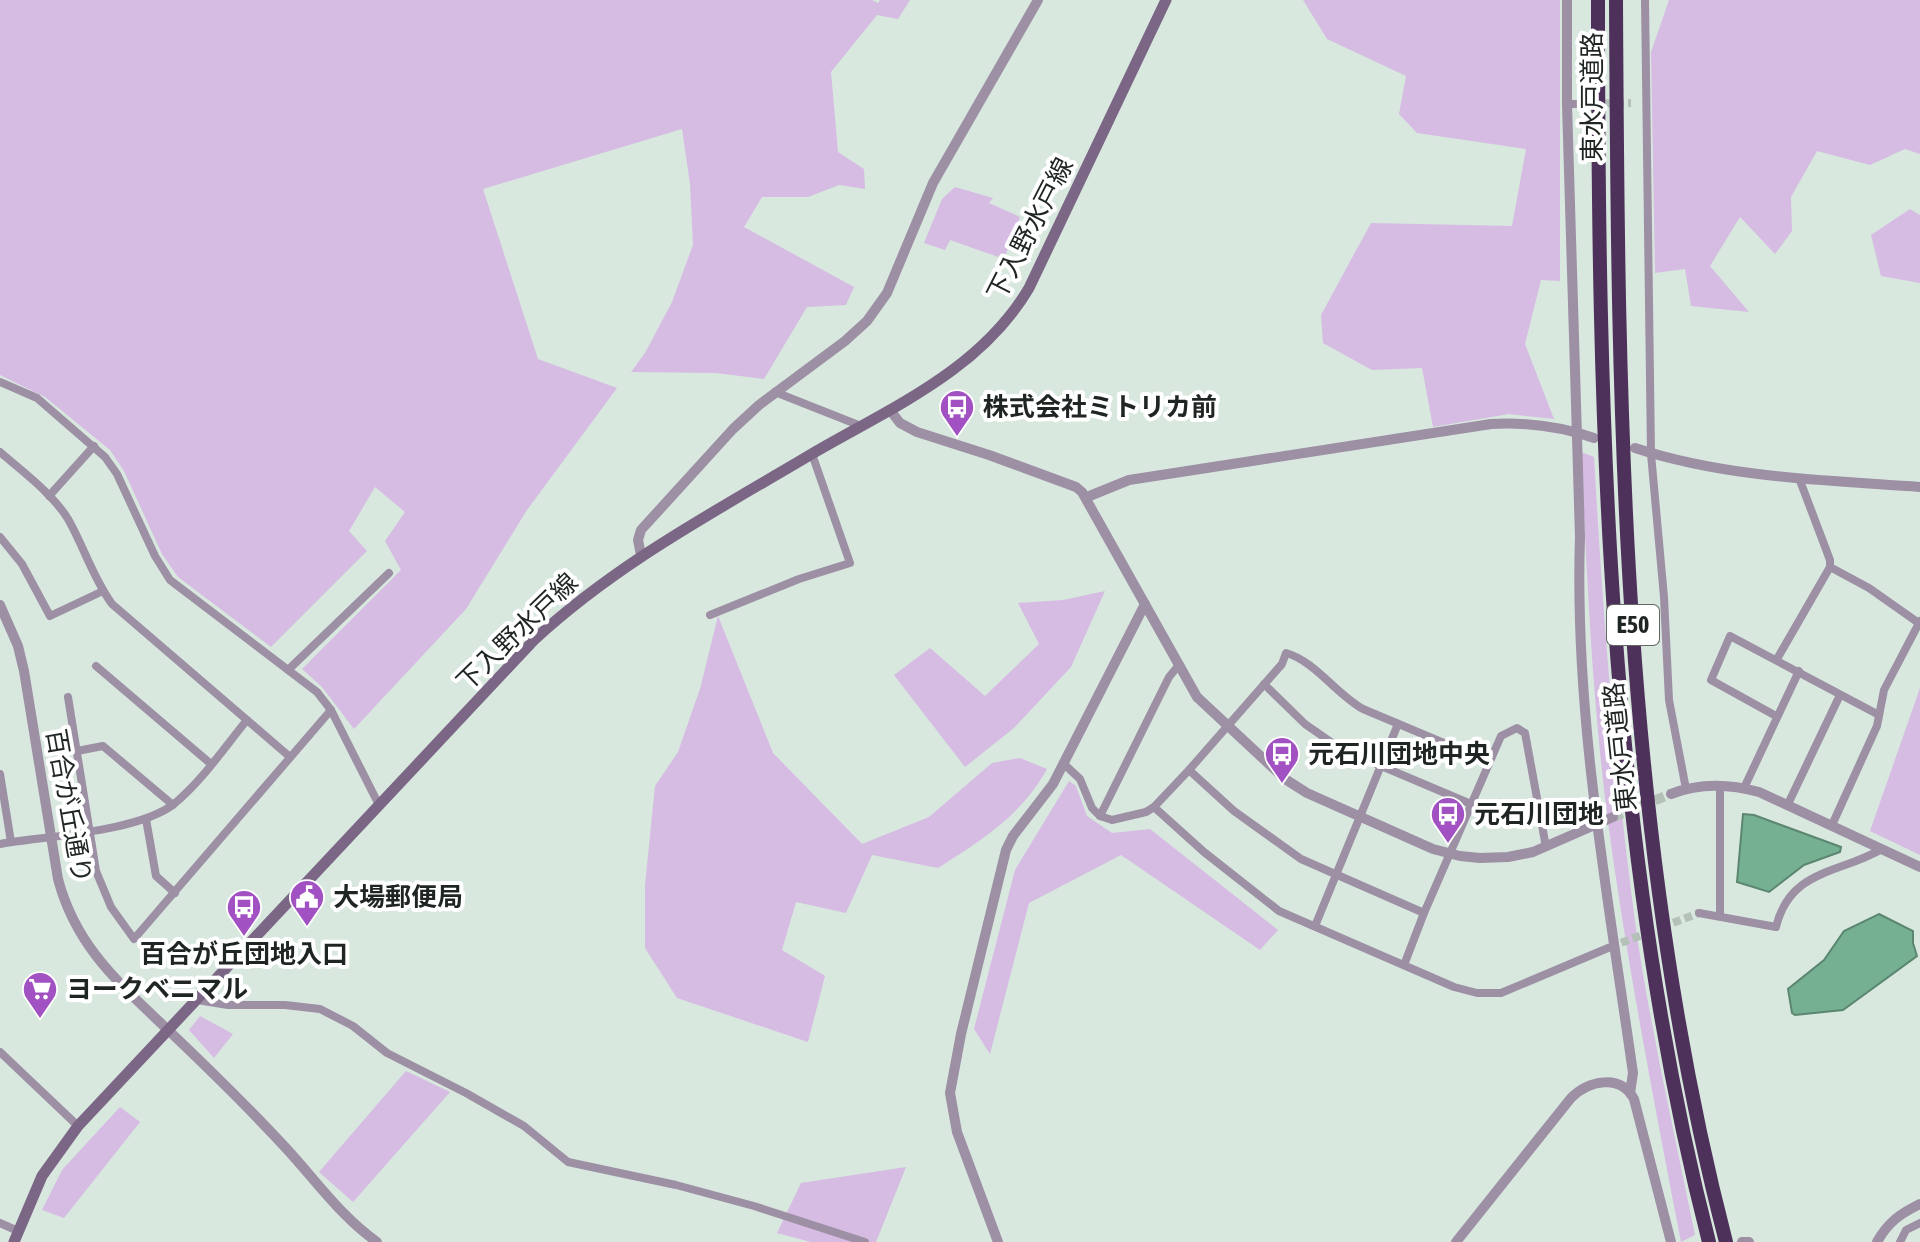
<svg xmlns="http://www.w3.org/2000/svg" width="1920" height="1242" viewBox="0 0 1920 1242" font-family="'Asap Condensed','Noto Sans JP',sans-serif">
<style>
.green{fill:#d6bbe3}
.water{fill:#75b092;stroke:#5b8670;stroke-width:2}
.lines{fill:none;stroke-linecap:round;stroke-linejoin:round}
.minor-tunnel{stroke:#b3c1b9;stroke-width:8;stroke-dasharray:8 4;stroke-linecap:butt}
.tertiary-tunnel{stroke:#b3c1b9;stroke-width:10;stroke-dasharray:10 5;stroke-linecap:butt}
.minor{stroke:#9d8fa4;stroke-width:8}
.tertiary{stroke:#9d8fa4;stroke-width:10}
.secondary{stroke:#7b6685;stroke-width:11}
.motorway{stroke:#4e315a;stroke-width:14}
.labels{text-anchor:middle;stroke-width:8;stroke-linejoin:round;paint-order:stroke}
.shield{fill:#fff;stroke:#626664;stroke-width:2}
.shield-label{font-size:24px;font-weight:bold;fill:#1f2522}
.street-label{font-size:26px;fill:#1f2522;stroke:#fff}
.poi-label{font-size:26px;font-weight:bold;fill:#1f2522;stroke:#fff;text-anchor:start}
</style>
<rect width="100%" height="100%" fill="#d8e8df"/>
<g class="green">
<polygon points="0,0 872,0 878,3 880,0 910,0 898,19 877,15 831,72 838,152 864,169 865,189 839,185 808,197 762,197 744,227 854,287 846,305 807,307 764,379 716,373 631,372 645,353 672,302 693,245 690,184 682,129 483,189 538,359 617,388 527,510 466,609 354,729 322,687 302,669 401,570 385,541 405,512 375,487 349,531 367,551 271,647 178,577 162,554 124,471 110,450 45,397 0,375"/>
<polygon points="1303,0 1560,0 1560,281 1541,280 1525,344 1554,419 1509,414 1433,427 1422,368 1372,370 1323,343 1321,315 1371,223 1512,226 1526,149 1417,133 1399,114 1406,76 1327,39"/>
<polygon points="1669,0 1920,0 1920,154 1905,149 1870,165 1817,151 1791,197 1792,231 1775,254 1740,217 1710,266 1749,312 1691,306 1685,269 1655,273 1651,52"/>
<polygon points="955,187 993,198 989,203 1020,217 1004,259 950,240 945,250 924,243 942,199"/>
<polygon points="1910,209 1920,215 1920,283 1881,276 1871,235"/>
<path d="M1581,452L1594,457C1603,617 1615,777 1637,936C1652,1036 1675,1136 1695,1235L1681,1242C1654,1102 1627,963 1608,822C1592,699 1587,576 1581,452Z"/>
<polygon points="1105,591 1071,667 1014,728 965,767 894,675 930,648 985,696 1039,644 1018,603 1063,600"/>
<path d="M718,616L773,753L862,844L929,817L992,763L1020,758L1047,769C1020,817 983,839 938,868L872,855L846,913L796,902L782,950L825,976L808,1042L677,998L645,948V885L655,786L678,752L700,689Z"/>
<polygon points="1920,688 1920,855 1870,831"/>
<polygon points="1069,781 1076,786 1087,816 1112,833 1150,829 1278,930 1260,950 1121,855 1029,903 990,1054 974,1029 1015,870"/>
<polygon points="200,1016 233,1034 214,1058 189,1030"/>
<polygon points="406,1071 450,1092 353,1202 319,1172"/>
<polygon points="120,1107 140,1122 64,1218 42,1210 62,1170"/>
<polygon points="906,1167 876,1242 811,1242 777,1233 801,1183"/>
</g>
<g class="water">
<polygon points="1743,814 1754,815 1841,847 1840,852 1804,865 1769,892 1737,882"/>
<polygon points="1879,914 1913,931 1913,943 1917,956 1843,1010 1795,1015 1792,1013 1788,989 1824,960 1844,931"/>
</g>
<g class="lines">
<g class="minor-tunnel">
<polyline points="1580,104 1631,103"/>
<polyline points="1662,927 1699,913"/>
<polyline points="1610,947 1650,932"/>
</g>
<polyline class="tertiary-tunnel" points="1613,817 1671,794"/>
<g class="minor">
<polyline points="1645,0 1651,454 1664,597 1669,700 1686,789"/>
<polyline points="1567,104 1580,104"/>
<polyline points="0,382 37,398 105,457 117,474 155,556 170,580 317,692 331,710 379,805"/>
<polyline points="775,392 861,426"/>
<path d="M0,452C23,472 52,493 68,519C84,547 93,578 112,604L290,757"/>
<polyline points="49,496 94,446"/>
<polyline points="0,537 22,564 50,616 103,591"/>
<polyline points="1830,567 1869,588 1920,624"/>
<polyline points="710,615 799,579 850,563 812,454"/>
<polyline points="1777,659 1830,567 1830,560 1799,478"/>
<polyline points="96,666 211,764"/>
<polyline points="288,670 389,573"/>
<polyline points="1264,684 1305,724 1341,749 1471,804"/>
<polyline points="68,697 96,871 111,907 134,939 331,710"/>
<polyline points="1776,716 1711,680 1730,636 1879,715"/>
<polyline points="77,751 103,746 173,805"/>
<path d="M1063,763L1080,779L1092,808L1100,816L1112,820L1146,812L1154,807L1189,770L1282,664L1286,653C1315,661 1336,694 1363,709L1489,762"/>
<polyline points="1189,770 1234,811 1301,859 1424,913"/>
<polyline points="0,774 11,842"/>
<polyline points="1744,788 1799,671"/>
<polyline points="1788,804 1840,695"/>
<polyline points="1154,807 1204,852 1279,911 1454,987 1477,993 1501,993 1608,948"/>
<polyline points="1100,816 1169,677 1179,665"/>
<polyline points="146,819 156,876 175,893"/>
<polyline points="1832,825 1877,726 1884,690 1920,621"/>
<path d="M0,844C46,836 138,832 174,804C202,781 224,748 247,720"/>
<path d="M1699,913L1776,927C1790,869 1839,874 1882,849"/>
<polyline points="1720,915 1720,786"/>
<polyline points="1315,926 1398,724"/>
<polyline points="1404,965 1424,913 1501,736 1517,728 1525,733 1546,847"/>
<polyline points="197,1000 228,1005 285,1005 320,1009 353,1026 387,1053 466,1093 524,1126 568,1162 676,1185 754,1206 865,1242"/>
<polyline points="0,1052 78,1126"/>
<polyline points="0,1223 18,1231"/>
<polyline points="1900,1242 1906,1230 1920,1223"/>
</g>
<g class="tertiary">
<path d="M1567,0V104L1580,537C1574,716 1608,896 1633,1073L1630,1093"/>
<polyline points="890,410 900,423 917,432 989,455 1076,487 1082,492 1197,697 1285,779 1307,793 1433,849 1460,856 1480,858 1508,857 1533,852 1613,817"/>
<path d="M1635,448C1727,478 1824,480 1920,487"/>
<path d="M1087,497L1129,480L1491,424C1527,422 1559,426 1594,438"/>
<polyline points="641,555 638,540 641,530 733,429 759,405 845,341 867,321 887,293 933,183 1038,0"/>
<path d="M0,605L18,646L24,671L58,879C76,947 119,983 167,1029C207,1067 247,1106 284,1146C315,1179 340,1216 377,1242"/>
<path d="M1671,794C1699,783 1730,784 1759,792L1920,867"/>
<polyline points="998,1242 957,1132 950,1093 961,1034 1006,850 1013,836 1053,784 1145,604"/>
<path d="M1456,1242L1571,1098C1588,1081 1620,1073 1634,1099L1671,1242"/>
<polyline points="1742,1242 1749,1242"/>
<path d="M1877,1242C1888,1222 1900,1214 1920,1204"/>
</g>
<path class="secondary" d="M14,1242L42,1176L78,1126L534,640C616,564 714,512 810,455C890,408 980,371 1029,288L1166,0"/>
<g class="motorway">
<path d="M1598,0C1598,412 1606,841 1709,1242"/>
<path d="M1616,0C1618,415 1621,838 1726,1242"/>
</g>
</g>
<defs>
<g id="bus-pin" transform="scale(1.8)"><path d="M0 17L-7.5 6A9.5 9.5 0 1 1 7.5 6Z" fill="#a151c1" stroke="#fff"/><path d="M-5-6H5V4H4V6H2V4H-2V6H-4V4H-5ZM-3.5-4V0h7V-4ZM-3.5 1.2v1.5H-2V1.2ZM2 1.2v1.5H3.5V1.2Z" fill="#fff"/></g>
<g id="civic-pin" transform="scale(1.8)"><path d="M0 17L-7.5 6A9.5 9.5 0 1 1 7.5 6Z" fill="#a151c1" stroke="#fff"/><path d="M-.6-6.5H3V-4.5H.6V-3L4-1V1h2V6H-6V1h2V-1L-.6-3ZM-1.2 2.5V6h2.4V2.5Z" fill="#fff"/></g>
<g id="supermarket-pin" transform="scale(1.8)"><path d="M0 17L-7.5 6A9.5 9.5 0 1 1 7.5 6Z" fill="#a151c1" stroke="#fff"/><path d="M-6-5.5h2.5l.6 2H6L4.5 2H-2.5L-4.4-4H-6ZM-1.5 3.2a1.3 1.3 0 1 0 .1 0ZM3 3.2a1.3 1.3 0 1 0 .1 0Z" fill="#fff"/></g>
</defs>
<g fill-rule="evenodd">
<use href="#bus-pin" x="957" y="407"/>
<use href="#bus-pin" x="1282" y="754"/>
<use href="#bus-pin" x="1448" y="814"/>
<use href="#civic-pin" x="307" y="897"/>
<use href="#bus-pin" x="244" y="907"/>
<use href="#supermarket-pin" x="40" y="989"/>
</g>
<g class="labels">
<rect class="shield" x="1607" y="605" width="52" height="40" rx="6"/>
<g class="shield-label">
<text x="1633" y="633">E50</text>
</g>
<g class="street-label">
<text transform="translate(1592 97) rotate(-90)" y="9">東水戸道路</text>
<text transform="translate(1030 229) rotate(-63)" y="9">下入野水戸線</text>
<text transform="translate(517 632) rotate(-44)" y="9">下入野水戸線</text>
<text transform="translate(1620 747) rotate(-96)" y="9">東水戸道路</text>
<text transform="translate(69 806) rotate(80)" y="9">百合が丘通り</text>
</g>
<g class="poi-label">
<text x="983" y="416">株式会社ミトリカ前</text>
<text x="1308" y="763">元石川団地中央</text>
<text x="1474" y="823">元石川団地</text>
<text x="333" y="906">大場郵便局</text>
<text x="244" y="963" text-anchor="middle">百合が丘団地入口</text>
<text x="66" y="998">ヨークベニマル</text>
</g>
</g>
</svg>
